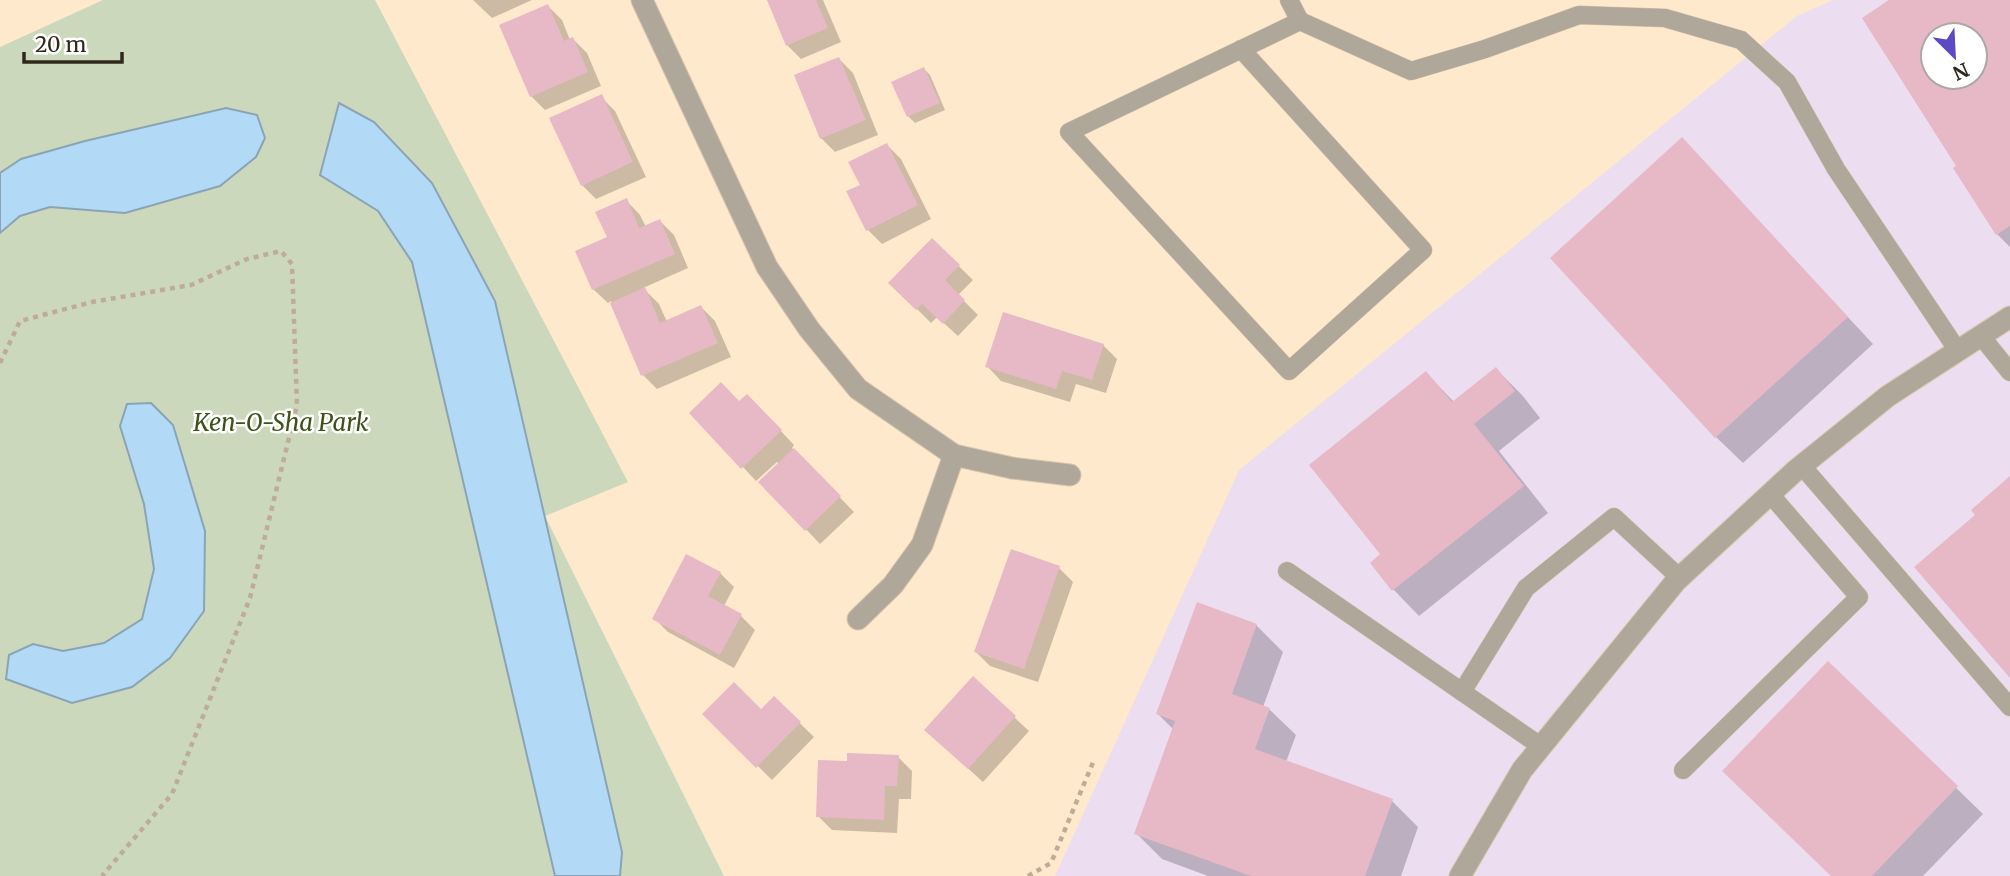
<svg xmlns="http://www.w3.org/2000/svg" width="2010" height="876" viewBox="0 0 2010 876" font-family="Merriweather,serif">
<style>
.industrial{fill:#ecddf0;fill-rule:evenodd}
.green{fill:#ccd8bc}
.water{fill:#b2d9f6;stroke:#8ba4b5;stroke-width:2}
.shadow{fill:#0003;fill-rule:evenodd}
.building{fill:#e7b8c6;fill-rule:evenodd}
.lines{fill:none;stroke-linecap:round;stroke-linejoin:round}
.lane-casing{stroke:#dac6ad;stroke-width:19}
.street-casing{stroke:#dac6ad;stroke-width:23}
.path{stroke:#beac96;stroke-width:4.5;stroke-dasharray:5 5;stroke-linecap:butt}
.lane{stroke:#b0a79b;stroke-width:18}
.street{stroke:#b0a79b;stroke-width:21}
.labels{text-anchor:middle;stroke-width:5;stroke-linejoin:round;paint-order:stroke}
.park-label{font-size:24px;font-style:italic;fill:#3e5217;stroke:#fff}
</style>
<rect width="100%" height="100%" fill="#ffe9cd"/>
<path class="industrial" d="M1833,0H2010V876H1055L1239,470L1797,16ZM1933,35H1975V77H1933Z"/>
<polygon class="green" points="103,0 375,0 628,482 545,516 724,876 0,876 0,47"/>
<g class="water">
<polygon points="339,103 374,122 432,183 495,301 622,852 620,876 555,876 412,262 378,211 320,175"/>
<polygon points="226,108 257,115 265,138 256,157 220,186 125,213 50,207 20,216 0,233 0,173 21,159 85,141"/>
<polygon points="151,403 173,425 205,531 204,611 170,658 132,687 72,703 6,679 9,655 33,644 63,651 104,643 142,619 154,569 144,504 120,426 127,404"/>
</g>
<g class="shadow">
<polygon points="473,0 532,0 492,18"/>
<polygon points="769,0 823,0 841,42 801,59 787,45"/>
<path d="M1893,0H2010V247L1997,234L1959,167ZM1933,35H1975V77H1933Z"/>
<polygon points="548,6 562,20 570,40 573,39 587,53 601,86 545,110 531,96"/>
<polygon points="839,59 853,73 878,135 835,152 821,138"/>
<polygon points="924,69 930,75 945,110 915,123 908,116"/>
<polygon points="601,97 615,111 646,177 596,199 582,185"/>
<polygon points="1682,139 1873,344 1743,463 1716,437"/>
<polygon points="887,145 901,159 931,219 882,244 868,230 862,185"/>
<polygon points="626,200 640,215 646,227 660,221 674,235 688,268 643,288 659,304 667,322 701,307 715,321 731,357 657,389 643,375 611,301 608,303 593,289 609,238"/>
<polygon points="932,240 973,280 958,295 978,315 958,336 937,317 931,323 891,283"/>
<polygon points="1103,345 1117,359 1106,393 1076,384 1070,402 1001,381 987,366"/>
<polygon points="1496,369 1522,395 1540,418 1499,451 1548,513 1419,616 1393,589 1383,555 1426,373 1454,402"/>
<polygon points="740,403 761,410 794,445 792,448 854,512 820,544 761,482 780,464 777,462 756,481 743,467"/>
<polygon points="1059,568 1073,582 1038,682 990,666 976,652"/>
<polygon points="720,573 734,587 724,606 741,616 755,630 734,668 668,632 654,618"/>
<polygon points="1256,625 1283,652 1263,707 1269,709 1296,735 1286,762 1392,801 1418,827 1401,876 1208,876 1162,859 1136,833 1173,729 1158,714"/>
<polygon points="1828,664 1983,814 1923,876 1832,876"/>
<polygon points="973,679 1029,731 983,782 941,744"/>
<polygon points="774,698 814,737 772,780 705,714 761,712"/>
<polygon points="898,757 912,771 911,799 899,799 897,833 832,830 818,816 848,763"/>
</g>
<g class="building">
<polygon points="767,0 816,0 828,28 786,46"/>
<path d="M1889,0H2010V226L1996,235L1953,168L1956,166L1862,18ZM1933,35H1975V77H1933Z"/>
<polygon points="548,4 564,41 573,37 588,72 530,97 499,25"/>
<polygon points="839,57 866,120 820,139 794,75"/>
<polygon points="924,67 940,103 907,117 891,82"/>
<polygon points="602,94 633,162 581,186 549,118"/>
<polygon points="1682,137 1848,317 1715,438 1550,258"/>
<polygon points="887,143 918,205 866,231 846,191 860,185 848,162"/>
<polygon points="627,198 639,228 660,219 675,254 592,290 575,251 607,237 595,212"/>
<polygon points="932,238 960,265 945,280 965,300 943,324 922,304 916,310 888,283"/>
<polygon points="645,287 660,323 701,305 718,343 641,376 610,303"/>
<polygon points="1003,312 1104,344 1092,380 1062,371 1056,389 985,367"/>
<polygon points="1496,367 1515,391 1474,424 1524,486 1392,591 1370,563 1380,554 1309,465 1426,371 1452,402"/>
<polygon points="721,382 739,401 747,394 782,430 741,469 689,413"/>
<polygon points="794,448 841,496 805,531 758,482"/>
<polygon points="2010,476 2010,678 1914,567 1975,515 1971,510"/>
<polygon points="1011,549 1060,566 1024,669 974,652"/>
<polygon points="686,554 721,572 708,596 742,614 720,655 652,619"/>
<polygon points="1197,602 1257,624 1232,694 1270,708 1255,749 1393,799 1365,876 1251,876 1134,834 1175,721 1156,714"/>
<polygon points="1828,661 1958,786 1872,876 1831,876 1722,771"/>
<polygon points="973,676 1016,716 968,769 924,730"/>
<polygon points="734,682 761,709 774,696 801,722 756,768 702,714"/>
<polygon points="847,753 899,755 897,786 885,786 884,820 816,817 818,760 847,761"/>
</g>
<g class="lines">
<g class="lane-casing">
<g id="lane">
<polyline points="1289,0 1300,21 1411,71 1485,49 1579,15 1665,18 1741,40 1787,82 1836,169 1958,351"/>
<polyline points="1241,49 1423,250 1289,371 1069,132 1300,21"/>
<polyline points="1981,336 2010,372"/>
<polyline points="1802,466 2010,707"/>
<polyline points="1287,571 1542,747"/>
<polyline points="1462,692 1526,588 1614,517 1680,578"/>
<polyline points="1683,770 1859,597 1770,494"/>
</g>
</g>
<g class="street-casing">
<g id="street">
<polyline points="642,0 767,267 809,329 858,389 954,455 1012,468 1070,475"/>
<polyline points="858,619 893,585 922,545 954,455"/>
<polyline points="1460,876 1522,770 1676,581 1795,471 1888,396 2010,317"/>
</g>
</g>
<g class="path">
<polyline points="0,363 20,321 92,302 191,285 247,259 281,251 292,264 297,405 250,598 172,794 102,876"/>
<polyline points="1028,876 1051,863 1094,760"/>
</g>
<use href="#lane" class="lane"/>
<use href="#street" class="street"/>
</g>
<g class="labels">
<g class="park-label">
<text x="281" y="431">Ken-O-Sha Park</text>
</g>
</g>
<g transform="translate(1954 56) rotate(156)"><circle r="33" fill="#ffffff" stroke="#aca9a5" stroke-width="2"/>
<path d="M0-5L12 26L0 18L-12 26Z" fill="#5b4ac3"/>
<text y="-10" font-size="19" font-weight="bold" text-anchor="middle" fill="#30281d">N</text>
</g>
<path d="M24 52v10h98v-10" fill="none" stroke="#30281d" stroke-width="3.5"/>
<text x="35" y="52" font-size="21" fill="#30281d" stroke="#ffffff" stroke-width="5" paint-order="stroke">20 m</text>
</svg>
